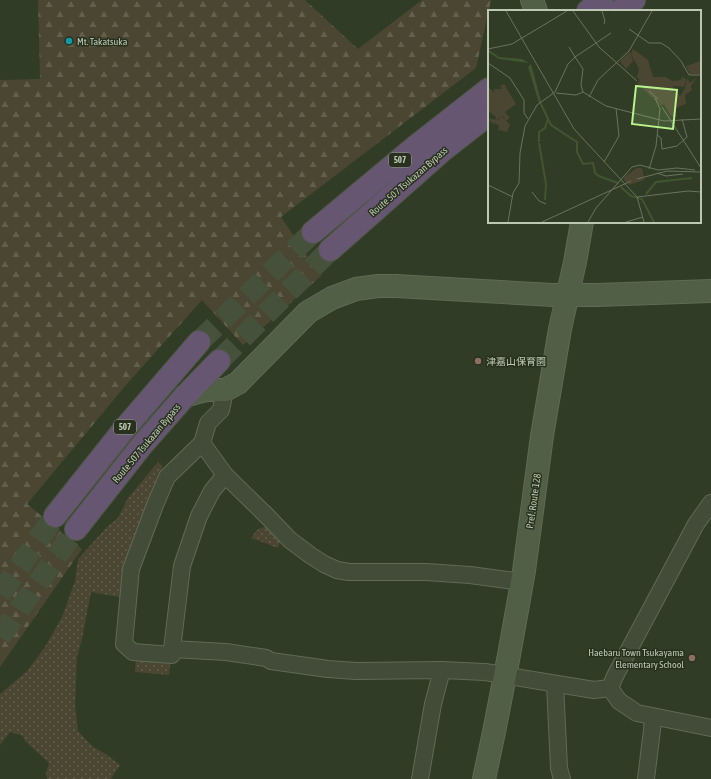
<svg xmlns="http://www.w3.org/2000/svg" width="711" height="779" viewBox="0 0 711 779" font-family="'Asap Condensed','Noto Sans JP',sans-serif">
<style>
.green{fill:url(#green-dots)}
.forest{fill:url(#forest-firs)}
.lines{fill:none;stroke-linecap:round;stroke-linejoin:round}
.highway-tunnel{stroke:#45513a;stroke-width:22;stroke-dasharray:22 11;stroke-linecap:butt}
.street-casing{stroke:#606a57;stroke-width:18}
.secondary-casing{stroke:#606a57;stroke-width:24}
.highway-casing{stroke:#4d5744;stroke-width:24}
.street{stroke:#424c39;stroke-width:16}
.secondary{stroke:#515f47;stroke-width:22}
.highway{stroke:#665672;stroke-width:22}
.culture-dot{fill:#0f9aa8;stroke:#27311e;stroke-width:1.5}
.education-dot{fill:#8d6e63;stroke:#27311e;stroke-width:1.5}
.labels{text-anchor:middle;stroke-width:3;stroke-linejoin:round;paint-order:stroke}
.shield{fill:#27311e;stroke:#909b87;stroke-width:1}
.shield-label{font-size:9px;font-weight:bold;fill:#bdc8b4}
.poi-label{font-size:10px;fill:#bdc8b4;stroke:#27311e;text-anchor:start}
.street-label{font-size:10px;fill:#bdc8b4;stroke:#27311e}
.inset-river{fill:none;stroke:#41562f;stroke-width:2}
.inset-road{fill:none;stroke:#68745e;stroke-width:1}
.view{fill:#baf38e;fill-opacity:0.15;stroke:#baf38e;stroke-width:2}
.inset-edge{fill:none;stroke:#bdc8b4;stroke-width:2}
</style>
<defs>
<pattern id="green-dots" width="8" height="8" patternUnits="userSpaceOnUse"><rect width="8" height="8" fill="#4b4632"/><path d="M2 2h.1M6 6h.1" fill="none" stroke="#635f4d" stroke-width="1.8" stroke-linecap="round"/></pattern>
<pattern id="forest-firs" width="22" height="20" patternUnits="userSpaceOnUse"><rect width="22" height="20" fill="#4b4632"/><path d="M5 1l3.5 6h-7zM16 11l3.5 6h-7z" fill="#635f4d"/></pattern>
</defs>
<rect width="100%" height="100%" fill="#303c25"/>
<g class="green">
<polygon points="158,462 162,466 155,493 124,598 91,592 82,639 77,657 75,705 78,731 92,746 107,755 120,765 111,779 47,779 46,773 49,763 25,741 23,736 10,732 0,745 0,694 27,671 45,647 62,617 75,581 78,559 107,527 118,518 128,498"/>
<path d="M266,527L281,539L278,548L251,538C256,531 257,528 266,527Z"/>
<polygon points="136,656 171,658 169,675 135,672"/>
</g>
<polygon class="forest" points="38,0 305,0 358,49 422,0 491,0 476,68 281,217 321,276 243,345 202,300 126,385 27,504 82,549 0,667 0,80 40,79"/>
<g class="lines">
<g class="highway-tunnel">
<polyline points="199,342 313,232"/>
<polyline points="219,361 330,250"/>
<polyline points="0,594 55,516"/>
<polyline points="0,637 76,529"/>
</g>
<g class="street-casing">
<g id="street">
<polyline points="202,443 225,475 267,516 290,540 310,555 324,564 337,570 349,572 426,572 470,575 522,582"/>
<polyline points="225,475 212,491 199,516 182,566 172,649 226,652 266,658 271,661 328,669 356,671 442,670 485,672 594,690 610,688"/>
<polyline points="172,655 133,652 124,644 131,569 155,505 167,477 202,443 208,423 221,410 225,390"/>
<polyline points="555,684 559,768 562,779"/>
<polyline points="610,688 615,676 696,524 711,503"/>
<polyline points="610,688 619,701 637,713 711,728"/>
<polyline points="420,779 433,704 442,670"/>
<polyline points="646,779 652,730 653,717"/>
</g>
</g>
<g class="secondary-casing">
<g id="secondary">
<polyline points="532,0 536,11"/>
<polyline points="185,396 198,392 207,390 225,390 238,383 308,312 332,298 356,289 378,286 396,286 553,295 597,295 711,291"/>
<polyline points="484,779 494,732 509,655 524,571 542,436 560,329 575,262 582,222"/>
</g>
</g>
<g class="highway-casing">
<g id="highway">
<polyline points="588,11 602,0"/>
<polyline points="620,11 634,0"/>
<polyline points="313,232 415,147 489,89"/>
<polyline points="330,250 443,150 489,114"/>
<polyline points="55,516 125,428 199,342"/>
<polyline points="76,529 142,445 185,396 219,361"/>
</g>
</g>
<use href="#street" class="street"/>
<use href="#secondary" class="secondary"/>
<use href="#highway" class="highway"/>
</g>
<circle class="culture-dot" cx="69" cy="41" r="4"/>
<g class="education-dot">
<circle cx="478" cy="361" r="4"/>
<circle cx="692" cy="658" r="4"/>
</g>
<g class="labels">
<g class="shield">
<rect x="389" y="153" width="22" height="14" rx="3"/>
<rect x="114" y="420" width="22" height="14" rx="3"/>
</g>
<g class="shield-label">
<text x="400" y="163">507</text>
<text x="125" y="430">507</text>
</g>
<g class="poi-label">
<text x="77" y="45">Mt. Takatsuka</text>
<text x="486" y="365">津嘉山保育園</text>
<text x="684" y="656" text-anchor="end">Haebaru Town Tsukayama<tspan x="684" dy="12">Elementary School</tspan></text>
</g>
<g class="street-label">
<text transform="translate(408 181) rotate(-41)" y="4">Route 507 Tsukazan Bypass</text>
<text transform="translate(146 443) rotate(-50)" y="4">Route 507 Tsukazan Bypass</text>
<text transform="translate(533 501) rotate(-82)" y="4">Pref. Route 128</text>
</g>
</g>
<g transform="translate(488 10)">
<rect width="213" height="213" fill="#303c25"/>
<path d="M142,42L145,51L138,59L132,51ZM213,51V64H202L198,56Z" fill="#4b4632"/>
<path d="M145,39L160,50L165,67H178L184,71L193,70L194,67L198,69L196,77L185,76V82L190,83L192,86L197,78L199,68L202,73L209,67L203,76L204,80L197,85L198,94L185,99L189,107L183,106L176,94L173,96L149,73L152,70L149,67L151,59L143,44ZM16,74L28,94L17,102L22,108L17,111L16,106L12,107L9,110L12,111L6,114L0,110V108L7,110L8,107L0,101V76L6,83V79H14L12,76ZM149,158H154L156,170L141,175L136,170V167Z" fill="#4b4632"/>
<path d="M14,106L22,115L19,122L10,120L11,116L7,113Z" fill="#4b4632"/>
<path d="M0,39L11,47L34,49L41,53L11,49L0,42ZM43,54L53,91L51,93L40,57Z" fill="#41562f"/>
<path class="inset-river" d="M52,92L63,115L89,132V142L95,154L105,153L107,163L111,166L130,173M51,132V122L57,118L60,109M51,133L58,174M133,177L143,186L154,189L166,212M158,184L168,172L204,168M57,190L58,174"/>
<path class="inset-road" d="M18,1L86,119L149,187L156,212M85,1L111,37L149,71M114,1L117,11L116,14M141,19L161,33H173L181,38L193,51L201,65H213M81,37L87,47L123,23M0,39L24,34L79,1M0,53L22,68L36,90V103L40,109M161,81L170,89M68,83L88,85L95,82L118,96L176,111L213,109M101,87L110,70L141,41L164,1M174,97L213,158M169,125L173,128L174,139L189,136L199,127L194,109M116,152L131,126L128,98M161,159L168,136L172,99L167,88M169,163L178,166L195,164M149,169L179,161L213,162M0,175L25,187M44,182L51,191L58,194M149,187L200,181L213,182M20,212L25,183L31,173L32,143L37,116L49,95L67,82L80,54L87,47L95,59L93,75L95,82M54,212L143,171M100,212L108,198L144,157L152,155L170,160L189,158L207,160M138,212L155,207"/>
<path class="view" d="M148,76L189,80L185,119L144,114Z"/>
<rect width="213" height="213" class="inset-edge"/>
</g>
</svg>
